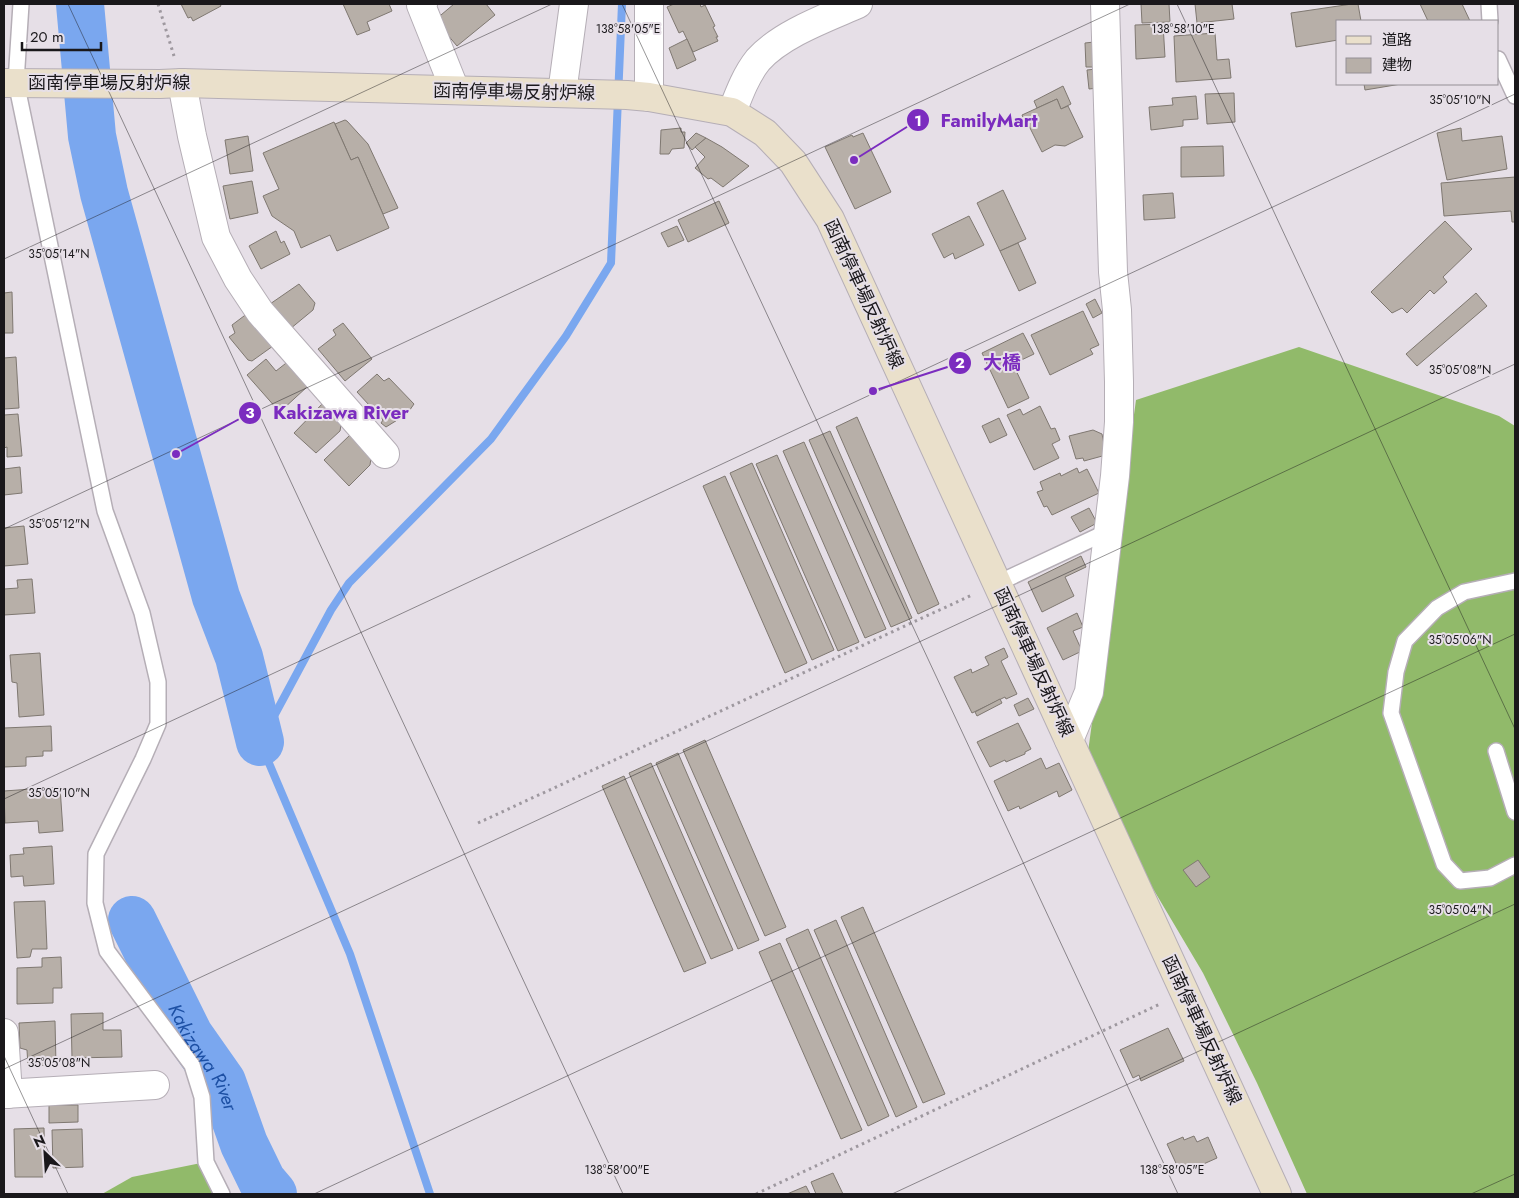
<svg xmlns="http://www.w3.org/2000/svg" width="1519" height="1198" viewBox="0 0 1519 1198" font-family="Jost,'Noto Sans JP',sans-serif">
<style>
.forest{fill:#91ba6a}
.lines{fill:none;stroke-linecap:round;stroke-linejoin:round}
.stream{stroke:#7aa7ef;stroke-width:8}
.river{stroke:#7aa7ef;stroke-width:48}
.building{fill:#b7afa8;stroke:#7f7871}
.service-casing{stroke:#b5aeb6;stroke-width:18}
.minor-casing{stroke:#b5aeb6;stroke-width:30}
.secondary-casing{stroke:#b5aeb6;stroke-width:30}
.path{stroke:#9e989f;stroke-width:3;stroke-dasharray:2.5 4;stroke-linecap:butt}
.service{stroke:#fff;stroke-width:15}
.minor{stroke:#fff;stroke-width:28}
.secondary{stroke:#eae0cb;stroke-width:28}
.ticks{fill:none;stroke:#1a181b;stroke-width:1;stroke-opacity:0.45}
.labels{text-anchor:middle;stroke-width:4;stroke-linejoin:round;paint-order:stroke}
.street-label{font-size:18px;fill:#1a181b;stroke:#e6dfe7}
.water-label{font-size:19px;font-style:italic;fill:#1d50a4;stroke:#e6dfe7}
.ticks-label{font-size:12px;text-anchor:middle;fill:#1a181b;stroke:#e6dfe7;stroke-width:4;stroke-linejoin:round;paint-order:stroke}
.leader{fill:none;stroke:#7b2cbf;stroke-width:2}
.callout-dot{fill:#7b2cbf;stroke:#e6dfe7;stroke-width:2}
.mark-label{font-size:15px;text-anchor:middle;font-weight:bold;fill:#fff}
.callout-label{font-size:19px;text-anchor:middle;font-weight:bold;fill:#7b2cbf;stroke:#e6dfe7;stroke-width:4;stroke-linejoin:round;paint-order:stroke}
</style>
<rect width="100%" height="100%" fill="#e6dfe7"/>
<g class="forest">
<polygon points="1299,347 1499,416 1515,426 1515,1194 1307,1194 1257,1083 1203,973 1085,774 1136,400"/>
<polygon points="206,1162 229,1194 102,1194 132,1177"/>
</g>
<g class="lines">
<polyline class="stream" points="430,1194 350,954 260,742 331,610 349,583 491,439 566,336 611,263 622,4"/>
<g class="river">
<polyline points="80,4 92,136 104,193 216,597 239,657 260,742"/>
<path id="s1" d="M132,920L189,1035L222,1082L244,1144L262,1181L273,1194"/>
</g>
</g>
<g class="building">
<polygon points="181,4 220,4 221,6 193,21 191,17 188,18"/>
<polygon points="343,4 389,4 392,11 367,22 370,30 357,35"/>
<polygon points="454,4 486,4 495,15 457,46 435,20"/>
<polygon points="674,4 700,4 701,7 705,5 715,26 713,27 718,37 716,37 718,41 693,52 683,31 679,33 667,7"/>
<polygon points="1141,4 1169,4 1170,22 1142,23"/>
<polygon points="1195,4 1232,4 1234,19 1197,23"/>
<polygon points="1352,4 1358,4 1361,21 1338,21 1338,40 1296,47 1291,13"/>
<polygon points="1420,4 1462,4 1470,21 1428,21"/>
<polygon points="1163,24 1165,57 1136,59 1135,25"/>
<polygon points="1215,33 1217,60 1229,59 1231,78 1176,82 1174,36"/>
<polygon points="687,39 696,60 677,69 669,48"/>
<polygon points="1094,42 1094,67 1086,67 1085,43"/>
<polygon points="1096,69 1098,88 1089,89 1087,70"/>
<polygon points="1364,84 1401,84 1365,90"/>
<polygon points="1063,86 1071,104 1061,109 1057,99 1037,108 1034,101"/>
<polygon points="1234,93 1235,122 1207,124 1205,94"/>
<polygon points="1196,96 1198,119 1183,120 1183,126 1151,130 1149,107 1173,105 1172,98"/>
<polygon points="1057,99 1061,109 1068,106 1083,137 1065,146 1055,145 1042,152 1028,124 1026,125 1022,115"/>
<polygon points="345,120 347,121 368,144 398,208 383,214 358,157 351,160 335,124"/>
<polygon points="334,122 351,160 358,157 389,228 337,251 330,235 301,248 294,231 272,216 263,196 279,189 263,153"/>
<polygon points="681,128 681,132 685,132 684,148 672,149 669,154 660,154 661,130"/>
<polygon points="1461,128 1462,141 1502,136 1507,169 1447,180 1437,133"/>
<polygon points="696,133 706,138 692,150 686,143"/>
<polygon points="863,133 891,192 855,209 825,147 852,135 853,137"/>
<polygon points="248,136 253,171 230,174 225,140"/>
<polygon points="706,138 722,147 749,166 723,187 711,178 708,179 695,168 705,157 695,147"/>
<polygon points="1223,146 1224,176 1181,177 1181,147"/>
<polygon points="1515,177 1515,222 1512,222 1511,211 1444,216 1441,183"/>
<polygon points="252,181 258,213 230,219 223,186"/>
<polygon points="1003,190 1026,239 1000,251 977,203"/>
<polygon points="1173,193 1175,218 1144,220 1143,195"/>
<polygon points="719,201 729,223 688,242 678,220"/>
<polygon points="969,216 984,245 955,259 953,253 944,258 932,234"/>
<polygon points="1445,221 1472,249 1443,277 1447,282 1434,294 1430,290 1407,313 1402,308 1392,313 1371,292"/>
<polygon points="677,226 684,240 668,247 661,233"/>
<polygon points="276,231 281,243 284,241 290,254 261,269 249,246"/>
<polygon points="1018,243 1036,283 1019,291 1000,251"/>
<polygon points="299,284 315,303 313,310 290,329 270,304"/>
<polygon points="12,292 13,333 4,333 4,293"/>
<polygon points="1476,293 1487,306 1417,366 1406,354"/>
<polygon points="1095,299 1102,313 1093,318 1086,304"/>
<polygon points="1083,311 1099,345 1090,349 1093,354 1050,375 1031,335"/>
<polygon points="248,313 273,346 252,361 248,360 229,337 235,333 232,325"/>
<polygon points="343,323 372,359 345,381 318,349 336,335 333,330"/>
<polygon points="1023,333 1034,354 1013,364 1029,398 1008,408 982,353"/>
<polygon points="16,357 19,408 4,409 4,358"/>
<polygon points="266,359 276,371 290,360 308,386 282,410 277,409 247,375"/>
<polygon points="377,374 384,381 389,378 414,404 407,414 386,427 381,423 383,420 357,392"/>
<polygon points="324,402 342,419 340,431 316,453 294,433"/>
<polygon points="1040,406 1051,429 1055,428 1060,440 1052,444 1059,458 1034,470 1007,415 1020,409 1023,415"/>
<polygon points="18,414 22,456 7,457 7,447 4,448 4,415"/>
<polygon points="857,417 939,604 918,614 836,427"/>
<polygon points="999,418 1007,435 990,443 982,426"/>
<polygon points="1093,430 1102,434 1106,455 1084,461 1083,458 1076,459 1069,436"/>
<polygon points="830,431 912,618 891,627 809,440"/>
<polygon points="350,435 371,458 370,465 349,486 324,460"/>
<polygon points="804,442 886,629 865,638 783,451"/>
<polygon points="777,455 859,642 838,651 756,464"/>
<polygon points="752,463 834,650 812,660 730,473"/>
<polygon points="20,467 22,493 4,495 4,469"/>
<polygon points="1077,468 1079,473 1087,469 1099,493 1052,515 1047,506 1044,507 1037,492 1043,490 1040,482 1060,473 1061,476"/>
<polygon points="725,476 807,663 785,673 703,486"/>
<polygon points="1089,508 1097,523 1080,532 1071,517"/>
<polygon points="24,526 28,564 4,566 4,528"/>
<polygon points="1081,556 1086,567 1065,577 1074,596 1042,612 1028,582"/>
<polygon points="32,579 35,613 4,615 4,589 18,588 17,580"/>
<polygon points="1077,613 1083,627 1073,631 1082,651 1063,660 1047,628"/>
<polygon points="1004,648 1008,657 1001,661 1017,694 1006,699 1005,697 972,713 954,677 971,669 972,673 989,665 985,657"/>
<polygon points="40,653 44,715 19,717 17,683 12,682 10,655"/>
<polygon points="1028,698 1034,709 1019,716 1014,705"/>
<polygon points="1000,699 1002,703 977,716 975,712"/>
<polygon points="1018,723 1031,749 1025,752 1025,754 1006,762 1005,760 990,767 977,742"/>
<polygon points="51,726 52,751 43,751 43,756 26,757 26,766 4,767 4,728"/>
<polygon points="705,740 786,927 765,936 683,750"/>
<polygon points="678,753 759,940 738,949 656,763"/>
<polygon points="1041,758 1046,769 1059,763 1072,790 1059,797 1057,791 1020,809 1019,806 1008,811 994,781"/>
<polygon points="651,763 733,950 711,959 629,773"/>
<polygon points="624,776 706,963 684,972 602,786"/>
<polygon points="60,787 63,831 39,833 38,821 5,823 4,791"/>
<polygon points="52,846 54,884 24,886 23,876 11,877 10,855 24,854 23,848"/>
<polygon points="1198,860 1210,877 1196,887 1183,870"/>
<polygon points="45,901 47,949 32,949 30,957 17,958 14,902"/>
<polygon points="863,907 945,1094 923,1103 841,917"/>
<polygon points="836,920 917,1107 896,1117 814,930"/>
<polygon points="808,929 889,1116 868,1126 786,939"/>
<polygon points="780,943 862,1130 841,1139 759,952"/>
<polygon points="61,957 62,988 53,988 53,1003 17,1004 17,968 42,967 42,958"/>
<polygon points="103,1013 103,1030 121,1030 122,1057 72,1058 71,1014"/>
<polygon points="55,1021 56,1065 28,1066 27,1050 20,1048 19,1023"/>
<polygon points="1168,1028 1184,1061 1141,1081 1139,1075 1133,1078 1120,1050"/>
<polygon points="49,1105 78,1105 78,1122 49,1123"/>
<polygon points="44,1128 45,1177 15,1177 14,1129"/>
<polygon points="82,1129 83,1167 53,1168 52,1130"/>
<polygon points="1194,1136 1197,1142 1208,1137 1217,1158 1181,1174 1167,1144 1183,1137 1184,1140"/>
<polygon points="833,1173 843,1194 816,1194 811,1182"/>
<polygon points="806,1186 810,1194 787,1194"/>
</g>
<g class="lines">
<g class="service-casing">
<g id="service">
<polyline points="21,4 16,82 105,511 142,613 158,682 158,724 143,759 96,854 95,903 107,951 192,1065 202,1097 206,1162 222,1194"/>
<polyline points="1489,4 1490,21"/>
<polyline points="1498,59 1515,96"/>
<polyline points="1515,581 1464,592 1437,608 1405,641 1396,672 1391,713 1444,864 1460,881 1490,878 1515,865"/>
<polyline points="998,583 1109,531"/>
<polyline points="1496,751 1515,812"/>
</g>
</g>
<g class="minor-casing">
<g id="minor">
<polyline points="423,4 421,5 455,90"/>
<polyline points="182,83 192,136 216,237 238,279 260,312 385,454"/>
<polyline points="562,93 574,4"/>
<polyline points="649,97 649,4"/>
<path d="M732,112C739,94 746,75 758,60C781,34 826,18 858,4"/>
<polyline points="1069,740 1089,692 1115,476 1119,422 1119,382 1117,310 1113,272 1105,4"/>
<polyline points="4,1033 8,1094"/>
<polyline points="4,1094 155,1085"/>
</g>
</g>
<g class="secondary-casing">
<polyline id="secondary" points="4,83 160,84 182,83 627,95 649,97 732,112 765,133 793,162 830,219 1277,1194"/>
</g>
<g class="path">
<polyline points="158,4 174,56"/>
<polyline points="478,823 972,595"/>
<polyline points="756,1194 1160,1004"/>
</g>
<use href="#service" class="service"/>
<use href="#minor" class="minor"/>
<use href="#secondary" class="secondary"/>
</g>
<path class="ticks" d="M68,4L623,1194M622,4L1178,1194M1177,4L1515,729M4,259L552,4M4,529L1130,4M4,799L1515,94M4,1056L68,1194M4,1069L1515,364M314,1194L1515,634M892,1194L1515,904M1471,1194L1515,1174"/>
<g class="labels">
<g class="street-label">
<text x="109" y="89">函南停車場反射炉線</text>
<text transform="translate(514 92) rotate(1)" y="6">函南停車場反射炉線</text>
<text transform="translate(864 294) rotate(65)" y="6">函南停車場反射炉線</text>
<text transform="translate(1034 662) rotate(65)" y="6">函南停車場反射炉線</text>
<text transform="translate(1202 1030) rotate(65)" y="6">函南停車場反射炉線</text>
</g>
<g class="water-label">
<text dy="7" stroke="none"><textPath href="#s1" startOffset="155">Kakizawa River</textPath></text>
</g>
</g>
<g class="ticks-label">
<text x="628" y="33">138°58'05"E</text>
<text x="1183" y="33">138°58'10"E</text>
<text x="1460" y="104">35°05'10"N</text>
<text x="59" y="258">35°05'14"N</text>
<text x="1460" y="374">35°05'08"N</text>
<text x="59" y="528">35°05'12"N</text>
<text x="1460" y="644">35°05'06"N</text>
<text x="59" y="797">35°05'10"N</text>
<text x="1460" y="914">35°05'04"N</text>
<text x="59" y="1067">35°05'08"N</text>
<text x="617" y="1174">138°58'00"E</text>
<text x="1172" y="1174">138°58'05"E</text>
</g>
<path class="leader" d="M854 160L918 120M873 391L960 363M176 454L250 413"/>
<g class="callout-dot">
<circle cx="854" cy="160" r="5"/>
<circle cx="873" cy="391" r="5"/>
<circle cx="176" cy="454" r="5"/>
<circle cx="918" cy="120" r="12"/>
<circle cx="960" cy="363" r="12"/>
<circle cx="250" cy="413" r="12"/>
</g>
<g class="mark-label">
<text x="918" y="126">1</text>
<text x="960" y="368">2</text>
<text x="250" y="418">3</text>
</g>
<g class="callout-label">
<text x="989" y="127">FamilyMart</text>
<text x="1002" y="369">大橋</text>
<text x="341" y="419">Kakizawa River</text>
</g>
<rect width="1519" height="1198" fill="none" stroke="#1a181b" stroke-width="10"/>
<rect x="1336" y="20" width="162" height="65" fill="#e6dfe7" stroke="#948f95"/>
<rect x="1346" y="36" width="25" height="8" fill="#eae0cb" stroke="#948f95"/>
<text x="1382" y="45" font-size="15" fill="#1a181b">道路</text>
<rect x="1346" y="58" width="25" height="15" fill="#b7afa8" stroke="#948f95"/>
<text x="1382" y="70" font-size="15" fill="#1a181b">建物</text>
<g transform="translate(45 1153) rotate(335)" stroke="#e6dfe7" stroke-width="4" paint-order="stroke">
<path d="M0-4L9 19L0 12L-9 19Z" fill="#1a181b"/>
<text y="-8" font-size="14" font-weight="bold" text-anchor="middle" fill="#1a181b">N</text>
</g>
<path d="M22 42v8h79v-8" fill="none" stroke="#1a181b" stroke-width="2.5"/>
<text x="30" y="42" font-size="15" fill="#1a181b" stroke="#e6dfe7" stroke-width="4" paint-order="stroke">20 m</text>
</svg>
